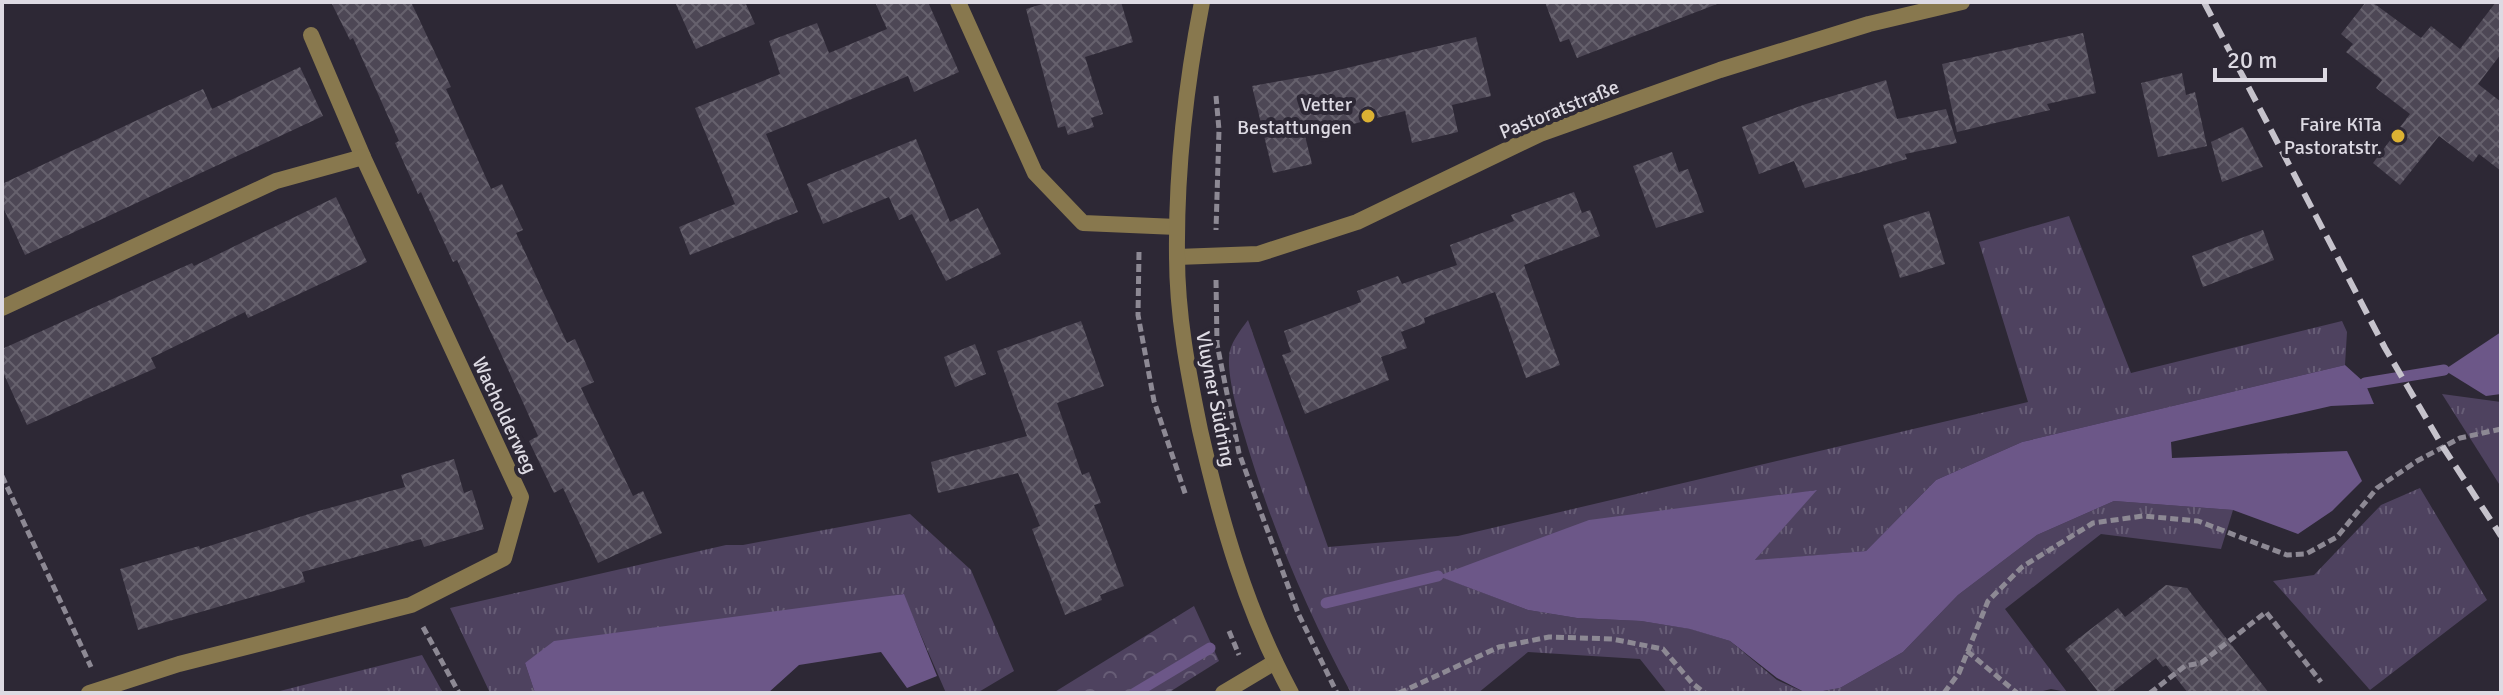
<svg xmlns="http://www.w3.org/2000/svg" width="2503" height="695" viewBox="0 0 2503 695" font-family="Signika,sans-serif">
<style>
.grass{fill:url(#grass-tufts)}
.forest{fill:url(#forest-crowns)}
.water{fill:#6c5788}
.lines{fill:none;stroke-linecap:round;stroke-linejoin:round}
.stream{stroke:#6c5788;stroke-width:11}
.building{fill:url(#building-cross-hatch)}
.path{stroke:#8d8994;stroke-width:5;stroke-dasharray:8 4;stroke-linecap:butt}
.minor{stroke:#88784e;stroke-width:16}
.tertiary{stroke:#88784e;stroke-width:16}
.rail{stroke:#c6c3cc;stroke-width:6;stroke-dasharray:16 8;stroke-linecap:butt}
.poi-dot{fill:#dcb233;stroke:#2d2835;stroke-width:3}
.labels{text-anchor:middle;stroke-width:8;stroke-linejoin:round;paint-order:stroke}
.poi-label{font-size:20px;fill:#dddae3;stroke:#2d2835;text-anchor:end}
.street-label{font-size:20px;fill:#dddae3;stroke:#2d2835}
</style>
<defs>
<pattern id="grass-tufts" width="24" height="20" patternUnits="userSpaceOnUse" patternTransform="scale(2)"><rect width="24" height="20" fill="#4e425f"/><path d="M3 7l-1-3M5 7V3M7 7l1-3M15 17l-1-3M17 17v-4M19 17l1-3" fill="none" stroke="#675d76"/></pattern>
<pattern id="forest-crowns" width="20" height="18" patternUnits="userSpaceOnUse" patternTransform="scale(2)"><rect width="20" height="18" fill="#4e425f"/><path d="M2 6a3 3 0 1 1 6 0M12 15a3 3 0 1 1 6 0" fill="none" stroke="#675d76"/></pattern>
<pattern id="building-cross-hatch" width="8" height="8" patternUnits="userSpaceOnUse" patternTransform="scale(2)"><rect width="8" height="8" fill="#4d4755"/><path d="M0 0l8 8M0 8l8-8" fill="none" stroke="#66616d"/></pattern>
</defs>
<rect width="100%" height="100%" fill="#2d2835"/>
<g class="grass">
<path d="M2069,216L2131,373L2342,321L2347,332L2345,365L2022,442L1936,480L1866,551L1754,561L1815,490L1439,576L1528,610L1577,618L1641,621L1691,629L1730,641L1777,680L1806,693H1667L1640,659L1528,652L1478,693H1351C1306,610 1269,521 1243,431C1237,411 1228,378 1229,358C1229,344 1240,331 1248,320L1328,547L1458,536L2028,402L1979,242Z"/>
<polygon points="2442,394 2501,402 2501,487"/>
<polygon points="2420,488 2487,600 2370,690 2273,581 2314,575 2381,505"/>
<polygon points="2114,501 2233,510 2221,549 2101,534 2005,609 2067,692 2051,689 2035,693 1812,693 1840,688 1903,652 1958,595 2037,535"/>
<polygon points="910,514 971,570 1014,671 977,693 946,693 903,594 525,663 535,693 490,693 450,608 726,545 743,545"/>
<polygon points="422,655 443,693 272,693"/>
</g>
<polygon class="forest" points="1194,606 1219,661 1168,693 1053,693"/>
<g class="water">
<polygon points="2501,332 2501,394 2486,396 2444,370"/>
<polygon points="2345,365 2365,383 2374,404 2331,406 2171,442 2172,458 2347,451 2362,481 2332,511 2298,534 2233,510 2114,501 2037,535 1958,595 1903,652 1840,688 1812,693 1806,693 1777,678 1730,641 1690,629 1641,621 1577,618 1528,610 1438,576 1589,520 1817,490 1755,560 1866,551 1936,480 2022,442"/>
<polygon points="904,594 937,676 907,688 881,652 799,665 768,693 535,693 525,663 554,641"/>
</g>
<g class="lines">
<g class="stream">
<polyline points="2365,383 2444,370"/>
<polyline points="1326,603 1438,576"/>
<polyline points="1135,693 1210,648"/>
</g>
</g>
<g class="building">
<polygon points="331,2 411,2 451,87 446,89 491,189 502,184 523,230 516,233 567,343 575,339 594,382 581,388 633,496 643,491 662,533 598,563 563,488 554,493 529,441 538,436 502,356 457,260 453,262 421,192 418,194 395,143 399,141 353,38 350,40"/>
<polygon points="675,2 745,2 755,24 696,49"/>
<polygon points="875,2 928,2 959,72 914,92 908,76 766,134 798,212 690,255 679,227 735,204 695,108 780,74 769,41 817,23 829,53 887,29"/>
<polygon points="1049,2 1121,2 1133,42 1085,57 1103,114 1091,118 1094,127 1068,135 1065,126 1058,128 1026,9"/>
<polygon points="1545,2 1717,2 1717,4 1577,58 1569,39 1560,42"/>
<polygon points="2366,2 2372,2 2421,38 2431,26 2460,49 2496,2 2501,2 2501,54 2478,84 2501,102 2501,171 2479,154 2473,162 2439,136 2400,185 2373,163 2410,114 2376,88 2382,80 2346,52 2353,44 2341,34"/>
<polygon points="2083,33 2096,93 2047,104 2050,110 1957,132 1942,64"/>
<polygon points="1476,37 1491,96 1452,105 1458,132 1412,143 1405,111 1305,136 1312,164 1273,173 1252,86 1326,73"/>
<polygon points="300,67 323,116 25,255 2,205 2,184 203,89 212,109"/>
<polygon points="2182,73 2186,95 2195,92 2207,146 2158,157 2141,83"/>
<polygon points="1886,80 1897,119 1946,109 1957,143 1905,154 1907,159 1805,188 1794,161 1759,174 1742,127 1806,104"/>
<polygon points="2243,127 2263,167 2222,182 2211,142"/>
<polygon points="916,139 950,222 978,208 1001,254 946,281 912,214 899,220 889,197 823,224 807,184"/>
<polygon points="1672,152 1679,172 1688,169 1704,212 1656,228 1633,166"/>
<polygon points="1574,192 1582,213 1590,210 1600,236 1524,265 1560,365 1526,378 1495,292 1424,318 1425,323 1401,332 1407,348 1381,357 1389,380 1305,414 1282,355 1291,352 1284,331 1361,302 1357,291 1398,276 1402,284 1457,265 1450,245 1514,221 1511,215"/>
<polygon points="336,197 367,262 248,318 245,312 151,358 156,368 27,425 2,370 2,349 192,263 194,266"/>
<polygon points="1929,211 1945,264 1900,278 1883,225"/>
<polygon points="2263,230 2274,260 2203,287 2192,256"/>
<polygon points="1081,321 1104,386 1057,403 1082,475 1089,472 1101,503 1094,505 1124,586 1100,595 1102,600 1065,615 1032,529 1040,526 1018,473 938,493 931,462 1027,436 997,351"/>
<polygon points="975,344 986,374 955,387 944,357"/>
<polygon points="454,459 464,493 472,490 484,529 424,547 421,539 302,572 305,582 138,630 120,569 199,546 200,549 315,512 405,487 401,475"/>
<polygon points="2166,585 2187,588 2269,693 2188,693 2166,665 2163,667 2156,658 2111,693 2099,693 2065,649 2118,608 2125,617"/>
</g>
<g class="lines">
<g class="path">
<polyline points="1216,96 1219,130 1216,230"/>
<polyline points="1139,252 1138,315 1154,401 1186,496"/>
<polyline points="1216,280 1217,344 1239,453 1298,613 1337,693"/>
<polyline points="2,476 91,667"/>
<polyline points="423,627 459,693"/>
<polyline points="1229,631 1239,655"/>
<polyline points="1967,651 2017,693"/>
<polyline points="1399,693 1499,647 1549,637 1612,639 1663,649 1692,683 1705,693"/>
<polyline points="1944,693 1959,673 1988,601 2022,567 2093,523 2143,516 2198,521 2287,555 2306,554 2337,537 2377,488 2417,461 2460,438 2501,429"/>
<polyline points="2150,693 2185,666 2201,663 2266,612 2321,682"/>
</g>
<g class="minor">
<polyline points="958,2 1035,173 1083,223 1177,227"/>
<polyline points="311,35 363,157"/>
<polyline points="1177,257 1258,254 1357,222 1540,134 1720,70 1869,24 1962,2"/>
<polyline points="2,308 276,181 363,157 521,497 504,558 411,605 179,664 89,693"/>
<polyline points="1223,693 1275,662"/>
</g>
<path class="tertiary" d="M1202,2C1186,84 1176,172 1177,256C1177,315 1188,372 1200,430C1221,522 1246,610 1291,693"/>
<polyline class="rail" points="2204,2 2385,348 2443,447 2501,536"/>
</g>
<g class="poi-dot">
<circle cx="1368" cy="116" r="8"/>
<circle cx="2398" cy="136" r="8"/>
</g>
<g class="labels">
<g class="poi-label">
<text x="1352" y="111">Vetter<tspan x="1352" dy="23">Bestattungen</tspan></text>
<text x="2382" y="131">Faire KiTa<tspan x="2382" dy="23">Pastoratstr.</tspan></text>
</g>
<g class="street-label">
<text transform="translate(1559 109) rotate(-22)" y="7">Pastoratstraße</text>
<text transform="translate(1216 399) rotate(79)" y="7">Vluyner Südring</text>
<text transform="translate(505 415) rotate(65)" y="7">Wacholderweg</text>
</g>
</g>
<rect width="2503" height="695" fill="none" stroke="#dddae3" stroke-width="8"/>
<path d="M2215 68v12h110v-12" fill="none" stroke="#dddae3" stroke-width="4"/>
<text x="2227" y="68" font-size="24" fill="#dddae3" stroke="#2d2835" stroke-width="6" paint-order="stroke">20 m</text>
</svg>
